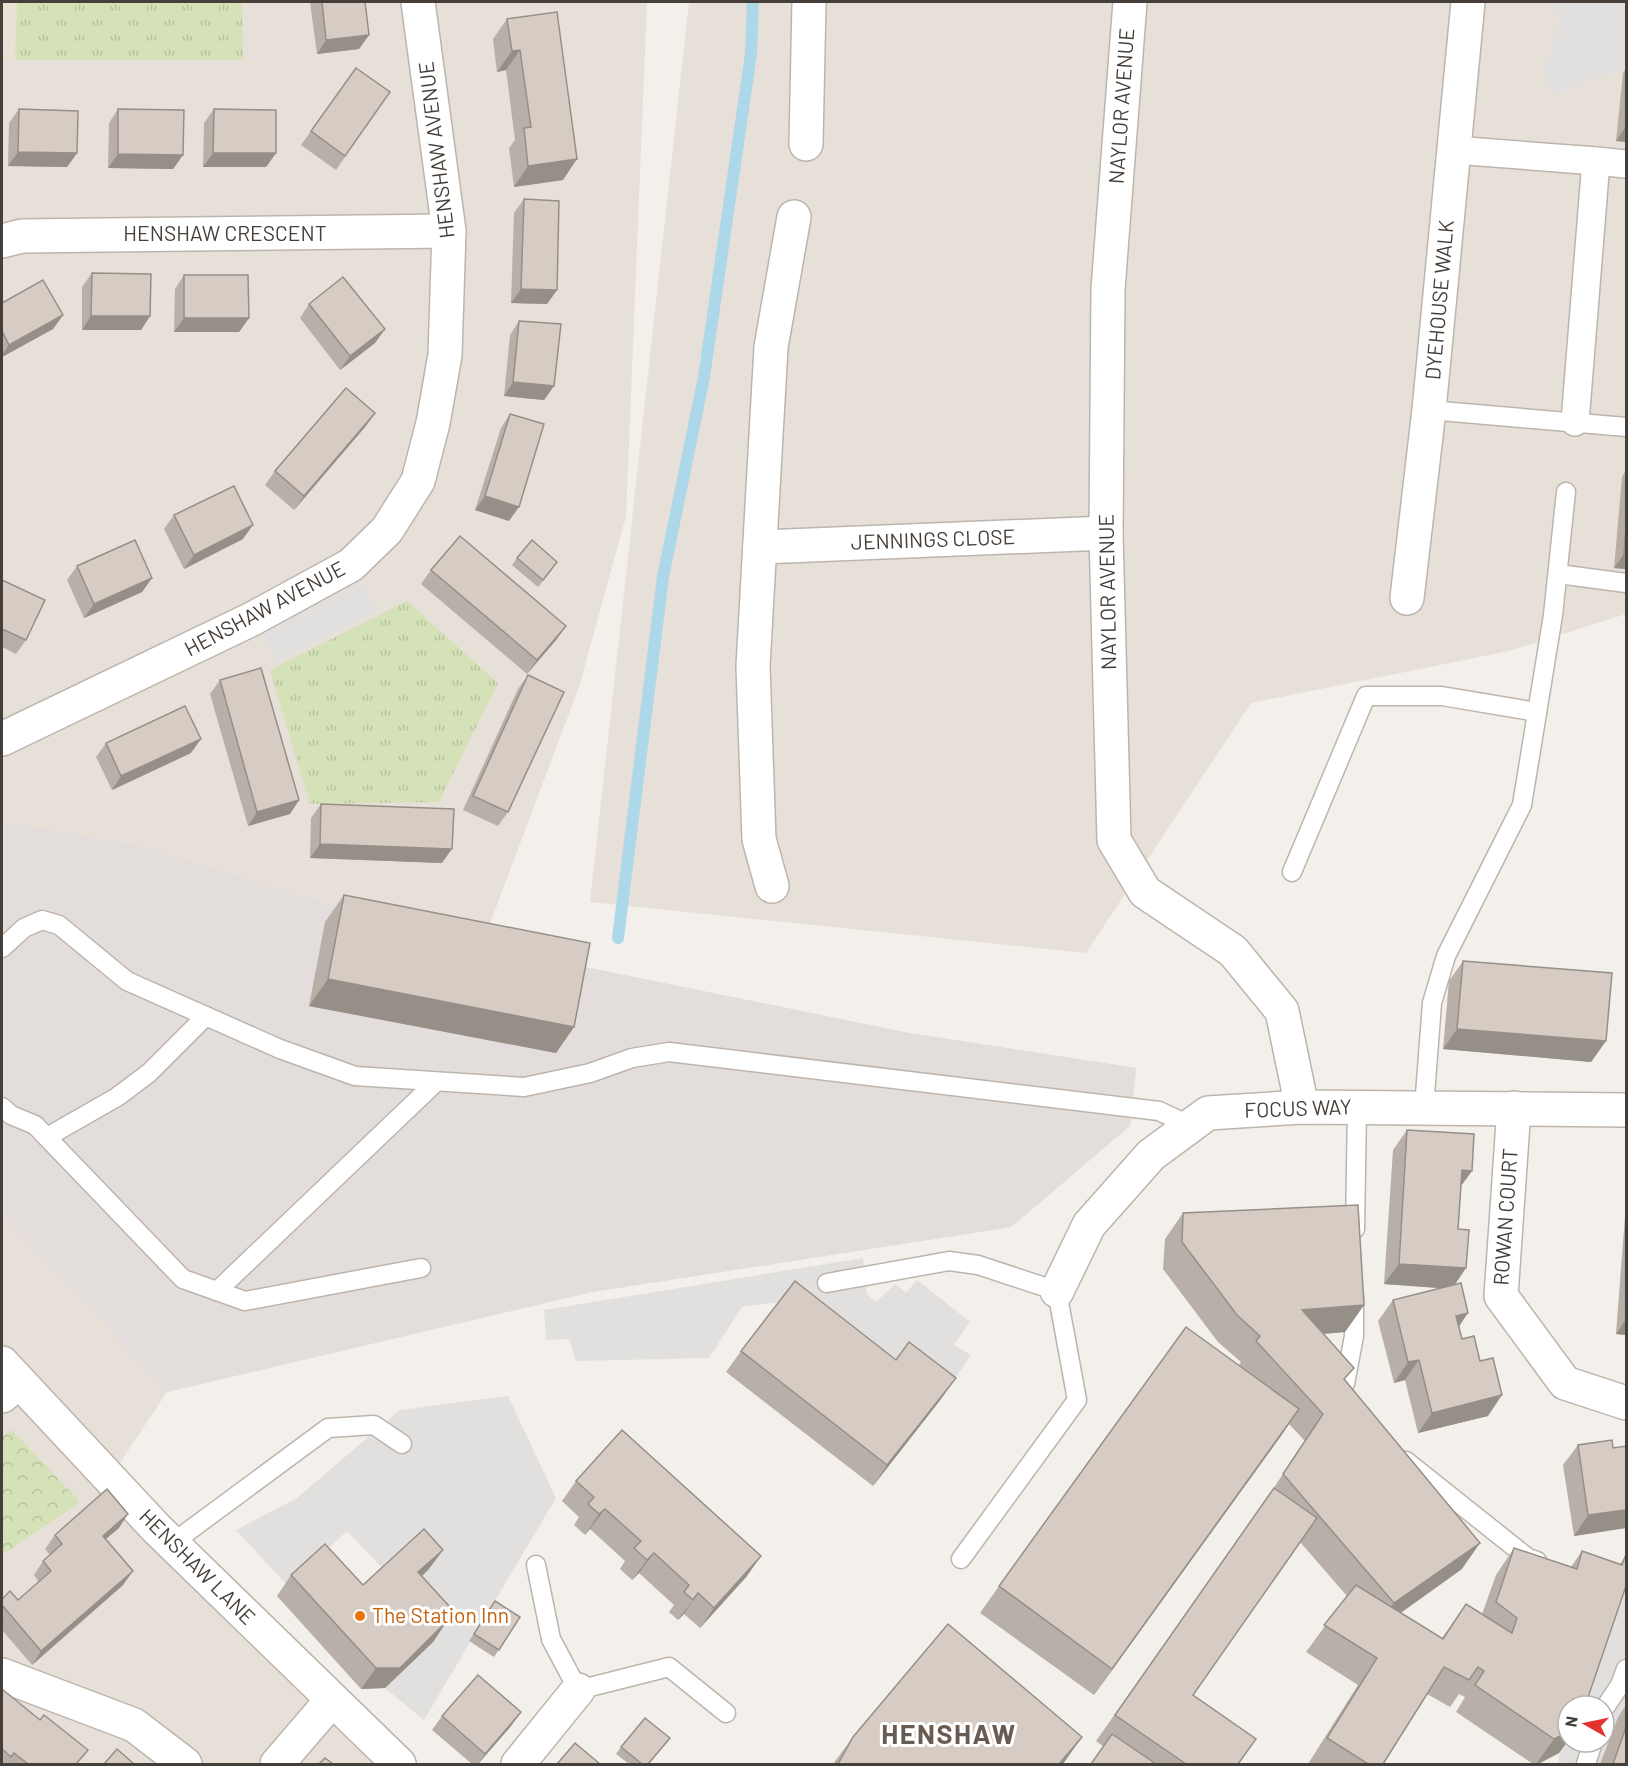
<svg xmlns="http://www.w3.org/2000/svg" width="1628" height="1766" viewBox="0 0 1628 1766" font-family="Barlow,sans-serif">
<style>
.residential{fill:#e6e0d8}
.industrial{fill:#e3dedb}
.education{fill:#eae1d5}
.grass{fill:url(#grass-tufts)}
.park{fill:url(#park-crowns)}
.parking{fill:#e2e0de}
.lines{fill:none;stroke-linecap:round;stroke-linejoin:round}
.stream{stroke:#add8e9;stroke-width:12}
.service-casing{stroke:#bdb5ad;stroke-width:21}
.pedestrian-casing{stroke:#bdb5ad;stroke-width:30}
.minor-casing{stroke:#bdb5ad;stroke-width:36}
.tertiary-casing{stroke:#bdb5ad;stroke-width:36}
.service{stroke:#fff;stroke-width:18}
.pedestrian{stroke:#fff;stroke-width:27}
.minor{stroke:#fff;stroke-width:33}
.tertiary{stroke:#fff;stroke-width:33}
.wall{fill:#b8afa8}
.shaded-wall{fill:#968f88}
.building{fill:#d6ccc3;stroke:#968f88;stroke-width:1.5}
.food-dot{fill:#e8710a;stroke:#fff;stroke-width:2}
.labels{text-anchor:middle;stroke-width:6;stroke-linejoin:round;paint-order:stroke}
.street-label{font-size:21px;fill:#463f39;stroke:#fff}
.food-label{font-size:21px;fill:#c56008;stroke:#fff;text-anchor:start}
.district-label{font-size:27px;font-weight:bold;letter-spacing:1.5px;fill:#685b51;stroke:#fff}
</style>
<defs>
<pattern id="grass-tufts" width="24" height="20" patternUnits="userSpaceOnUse" patternTransform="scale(1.5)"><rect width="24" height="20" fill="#d5e2b7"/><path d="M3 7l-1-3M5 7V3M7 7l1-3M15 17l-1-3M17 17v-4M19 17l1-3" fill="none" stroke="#b8c39e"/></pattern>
<pattern id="park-crowns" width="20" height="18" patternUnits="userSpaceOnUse" patternTransform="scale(1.5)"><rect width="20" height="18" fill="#d5e2b7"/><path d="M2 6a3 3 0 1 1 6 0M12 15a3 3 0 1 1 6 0" fill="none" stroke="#b8c39e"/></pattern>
</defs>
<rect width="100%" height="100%" fill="#f3efea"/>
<g class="residential">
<polygon points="2,2 647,2 626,516 579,687 483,942 585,967 909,1033 1136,1068 1130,1126 1011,1227 592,1292 167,1392 110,1478 399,1764 2,1764"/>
<polygon points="689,2 1626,2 1626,614 1509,651 1251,703 1086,953 590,902"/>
</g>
<polygon class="industrial" points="2,821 140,846 347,910 585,967 909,1033 1136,1068 1130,1126 1011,1227 592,1292 167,1392 2,1214"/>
<polygon class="education" points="2,2 17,2 15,60 2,60"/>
<g class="grass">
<polygon points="17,2 242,2 243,60 15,60"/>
<polygon points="407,601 498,683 439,802 310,804 270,670"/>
</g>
<polygon class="park" points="12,1430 80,1502 2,1555 2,1436"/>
<g class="parking">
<polygon points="1551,2 1626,2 1624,69 1550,95 1544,68 1559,22"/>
<polygon points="361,582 376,611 277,662 262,632"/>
<polygon points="863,1258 867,1294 876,1302 895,1284 906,1293 917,1280 970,1322 954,1345 971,1355 941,1399 780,1302 742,1307 709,1358 576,1361 569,1339 546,1340 544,1310"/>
<polygon points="508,1396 556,1498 424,1720 385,1688 386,1572 347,1531 288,1586 236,1530 297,1498 400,1410"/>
<polygon points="1626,1588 1626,1721 1618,1718 1600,1764 1559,1764 1559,1753 1568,1728 1568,1742 1604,1742 1604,1706 1576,1706 1616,1589"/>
</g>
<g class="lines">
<polyline class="stream" points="618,938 663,577 704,377 751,54 753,2"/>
<g class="service-casing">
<g id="service">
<polyline points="1429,410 1626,427"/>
<polyline points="1558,574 1626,583"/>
<polyline points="1292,872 1366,696 1442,696 1537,712"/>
<polyline points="2,948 24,928 42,920 59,925 127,981 280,1049 355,1076 524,1087 590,1073 632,1058 669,1052 1159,1111 1191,1126"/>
<polyline points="2,1107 11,1115 35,1125 183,1279 245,1301 421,1268"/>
<polyline points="1424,1108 1432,1003 1446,956 1522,805 1553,615 1566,492"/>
<polyline points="47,1137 117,1097 149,1073 206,1016"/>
<polyline points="1355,1229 1357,1108"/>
<polyline points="827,1283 949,1261 978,1265 1057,1291 1077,1400 961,1559"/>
<polyline points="217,1291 436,1082"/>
<polyline points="1345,1384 1354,1336 1354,1296"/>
<polyline points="1406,1461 1528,1558 1537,1561"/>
<polyline points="171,1544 328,1428 374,1425 402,1444"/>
<polyline points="536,1565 551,1639 578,1690 669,1667 726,1713"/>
<polyline points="1604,1709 1620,1685 1626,1669"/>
<polyline points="1586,1764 1593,1742"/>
</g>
</g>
<g class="pedestrian-casing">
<g id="pedestrian">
<polyline points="1454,150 1596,161"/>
<polyline points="1575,422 1596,161 1626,164"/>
</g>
</g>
<g class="minor-casing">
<g id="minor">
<polyline points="1130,2 1108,289 1106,533 1114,840 1145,892 1233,951 1282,1011 1302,1107"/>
<polyline points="806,144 809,2"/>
<polyline points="2,241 22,236 449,231"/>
<polyline points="760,547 1106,533"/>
<polyline points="1407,598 1429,410 1468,2"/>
<polyline points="2,739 252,619 351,565 387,530 418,481 433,423 445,355 449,231 418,2"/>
<polyline points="772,886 759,839 753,666 771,347 794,217"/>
<polyline points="1514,1108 1501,1296 1565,1383 1626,1403"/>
<polyline points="1057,1291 1089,1225 1151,1155 1208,1113 1302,1107 1626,1110"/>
<polyline points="2,1396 19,1382"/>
<polyline points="2,1675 134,1725 185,1764"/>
<polyline points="277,1764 332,1700"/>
<polyline points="518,1764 578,1690"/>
</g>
</g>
<g class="tertiary-casing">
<polyline id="tertiary" points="2,1363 157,1529 399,1764"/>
</g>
<use href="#service" class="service"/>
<use href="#pedestrian" class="pedestrian"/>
<use href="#minor" class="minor"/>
<use href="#tertiary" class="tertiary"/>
</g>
<g class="wall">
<polygon points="310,2 365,2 369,35 359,49 317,54"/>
<polygon points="557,12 563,180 514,187 509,148 515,140 506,70 497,72 493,39 507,19"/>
<polygon points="356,68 390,92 336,170 301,145"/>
<polygon points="1626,68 1626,142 1616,141 1623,73"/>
<polygon points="19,109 77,153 67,167 8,166 9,123"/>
<polygon points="118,109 183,155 173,169 108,168 109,123"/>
<polygon points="214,109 276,153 266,167 203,167 204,123"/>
<polygon points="524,199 557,290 547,304 511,303 514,213"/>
<polygon points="92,273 150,316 141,330 82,330 82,287"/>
<polygon points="184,275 249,318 239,332 174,332 175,289"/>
<polygon points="2,303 63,315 53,329 2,357"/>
<polygon points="309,304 385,329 375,343 340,370 300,318"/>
<polygon points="519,321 554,386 544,400 504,396 510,335"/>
<polygon points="375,413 365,427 294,510 265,485 275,471"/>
<polygon points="510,414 509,521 475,510 501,428"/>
<polygon points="1626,470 1626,569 1614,568 1622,477"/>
<polygon points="174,515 243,539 184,569 164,529"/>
<polygon points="517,558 552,570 538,587 512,565"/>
<polygon points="77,566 152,578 142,592 84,618 67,580"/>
<polygon points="431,570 566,626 556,640 527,674 421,584"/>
<polygon points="2,580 26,640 16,654 2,647"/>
<polygon points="528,675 508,812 498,826 463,810 518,689"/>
<polygon points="220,680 299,800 290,814 248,826 210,694"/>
<polygon points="106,743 191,753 112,790 96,757"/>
<polygon points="321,804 442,863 310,858 311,818"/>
<polygon points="344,895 574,1027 556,1053 309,1006 325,922"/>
<polygon points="1463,961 1606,1041 1591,1062 1443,1049 1449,981"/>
<polygon points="1407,1130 1472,1171 1461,1186 1455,1284 1459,1326 1462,1339 1488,1416 1418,1433 1405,1380 1394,1383 1378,1321 1393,1300 1440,1288 1384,1284 1393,1150"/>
<polygon points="1626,1203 1626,1335 1616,1334"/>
<polygon points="1183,1213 1364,1305 1345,1332 1323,1334 1345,1381 1462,1569 1401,1613 1442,1638 1466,1604 1482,1614 1496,1575 1514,1548 1571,1567 1582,1551 1620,1564 1625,1557 1559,1753 1538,1764 1533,1764 1456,1712 1465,1697 1459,1694 1450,1707 1427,1694 1383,1764 1308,1764 1358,1685 1306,1652 1347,1596 1300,1542 1193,1695 1238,1764 1091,1764 1103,1746 1096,1741 1265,1501 1305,1441 1289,1424 1094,1695 980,1613 999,1586 1239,1365 1241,1362 1218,1342 1163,1269 1165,1239"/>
<polygon points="741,1351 941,1399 873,1486 726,1372"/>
<polygon points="1578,1445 1613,1448 1626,1446 1626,1528 1574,1536 1563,1465"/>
<polygon points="576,1481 747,1576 700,1628 684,1614 678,1620 669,1612 674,1605 639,1573 632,1580 620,1569 625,1561 590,1529 585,1535 574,1525 579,1517 562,1501"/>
<polygon points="119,1528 105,1539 123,1585 32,1665 2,1630 2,1599 18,1600 39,1582 34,1575 43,1561 50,1555 45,1549 55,1535"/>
<polygon points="443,1550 428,1570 422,1576 447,1621 433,1642 385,1688 361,1689 277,1596 291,1575 363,1585"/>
<polygon points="495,1601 520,1617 494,1657 469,1641"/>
<polygon points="2,1689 78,1764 2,1764"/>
<polygon points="1626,1705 1626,1764 1600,1764 1618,1717"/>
<polygon points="521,1712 511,1726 478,1764 472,1764 432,1730 442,1716"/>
<polygon points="853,1737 1062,1764 833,1764"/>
<polygon points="670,1738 649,1764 629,1764 616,1754 621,1747"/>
</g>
<g class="shaded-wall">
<polygon points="369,35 359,49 317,54 326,40"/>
<polygon points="520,50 506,70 497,72 512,51"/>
<polygon points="1626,126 1626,142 1616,141"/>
<polygon points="18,152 77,153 67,167 8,166"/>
<polygon points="213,153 276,153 266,167 203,167"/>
<polygon points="118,154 183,155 173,169 108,168"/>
<polygon points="577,159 563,180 514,187 528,166"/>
<polygon points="521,289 557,290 547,304 511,303"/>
<polygon points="63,315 53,329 2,357 2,355 9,345"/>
<polygon points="91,316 150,316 141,330 82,330"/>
<polygon points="184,318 249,318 239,332 174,332"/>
<polygon points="385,329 375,343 340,370 350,356"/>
<polygon points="513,382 554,386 544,400 504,396"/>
<polygon points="375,413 365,427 294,510 304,496"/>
<polygon points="485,496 519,507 509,521 475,510"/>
<polygon points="253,525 243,539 184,569 194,555"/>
<polygon points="1624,554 1626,555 1626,569 1614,568"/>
<polygon points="152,578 142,592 84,618 94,604"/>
<polygon points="566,626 556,640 527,674 537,660"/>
<polygon points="201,739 191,753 112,790 121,776"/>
<polygon points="299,800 290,814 248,826 257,812"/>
<polygon points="320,844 452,849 442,863 310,858"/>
<polygon points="328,979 574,1027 556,1053 309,1006"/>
<polygon points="1457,1029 1606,1041 1591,1062 1443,1049"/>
<polygon points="1462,1170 1472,1171 1457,1191"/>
<polygon points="1399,1264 1466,1268 1452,1289 1384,1284"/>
<polygon points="1364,1305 1345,1332 1284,1337 1302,1310"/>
<polygon points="1468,1313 1454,1334 1456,1316"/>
<polygon points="1626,1319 1626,1335 1616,1334"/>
<polygon points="1419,1360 1405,1380 1394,1383 1408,1362"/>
<polygon points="956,1378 941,1399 873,1486 887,1465"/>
<polygon points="1502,1395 1488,1416 1418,1433 1432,1413"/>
<polygon points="1299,1409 1281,1436 1094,1695 1112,1669"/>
<polygon points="605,1509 590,1529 585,1535 599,1514"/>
<polygon points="1626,1510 1626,1528 1574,1536 1588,1515"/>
<polygon points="128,1514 119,1528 93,1550 103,1536"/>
<polygon points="1480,1543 1462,1569 1376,1630 1394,1603"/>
<polygon points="443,1550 428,1570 404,1593 418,1572"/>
<polygon points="654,1553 639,1573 632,1580 647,1560"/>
<polygon points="761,1556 747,1576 700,1628 714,1608"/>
<polygon points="133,1571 123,1585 32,1665 41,1651"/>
<polygon points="698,1593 684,1614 678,1620 693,1600"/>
<polygon points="447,1621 433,1642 385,1688 361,1689 376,1668"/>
<polygon points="521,1712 511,1726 478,1764 485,1754"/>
<polygon points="1568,1732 1568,1741 1559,1753 1538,1764 1536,1764 1554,1739"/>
<polygon points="1082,1737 1063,1764 1059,1764"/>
</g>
<g class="building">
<polygon points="322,2 365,2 369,35 326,40"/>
<polygon points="557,12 577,159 528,166 524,128 531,127 520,50 512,51 507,19"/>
<polygon points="356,68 390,92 345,156 311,131"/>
<polygon points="19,109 78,111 77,153 18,152"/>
<polygon points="118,109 184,110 183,155 118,154"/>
<polygon points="214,109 276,110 276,153 213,153"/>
<polygon points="524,199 559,201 557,290 521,289"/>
<polygon points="92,273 151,274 150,316 91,316"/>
<polygon points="184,275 248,275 249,318 184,318"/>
<polygon points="343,277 385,329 350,356 309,304"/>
<polygon points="43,280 63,315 9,345 2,331 2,303"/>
<polygon points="519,321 561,324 554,386 513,382"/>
<polygon points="346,388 375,413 304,496 275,471"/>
<polygon points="510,414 544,424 519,507 485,496"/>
<polygon points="234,486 253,525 194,555 174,515"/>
<polygon points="1626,526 1626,555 1624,554"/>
<polygon points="460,536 566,626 537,660 431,570"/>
<polygon points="135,540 152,578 94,604 77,566"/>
<polygon points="532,540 557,562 543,580 517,558"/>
<polygon points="2,580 45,600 26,640 2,629"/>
<polygon points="261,668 299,800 257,812 220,680"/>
<polygon points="528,675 564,692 508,812 473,796"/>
<polygon points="185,706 201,739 121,776 106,743"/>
<polygon points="321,804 454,809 452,849 320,844"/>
<polygon points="344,895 590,943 574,1027 328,979"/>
<polygon points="1463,961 1612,973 1606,1041 1457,1029"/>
<polygon points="1407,1130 1474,1134 1472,1171 1462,1170 1458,1229 1469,1230 1466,1268 1399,1264"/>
<polygon points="1358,1205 1364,1305 1302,1310 1354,1368 1344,1379 1480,1543 1394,1603 1283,1474 1323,1414 1256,1341 1260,1336 1237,1315 1182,1242 1183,1213"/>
<polygon points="795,1281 896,1360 909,1342 956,1378 887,1465 741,1351"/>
<polygon points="1461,1283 1468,1313 1456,1316 1462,1339 1474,1336 1480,1361 1493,1358 1502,1395 1432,1413 1419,1360 1408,1362 1393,1300"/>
<polygon points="1186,1327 1299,1409 1112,1669 999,1586"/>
<polygon points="622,1430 761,1556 714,1608 698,1593 693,1600 684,1592 689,1585 654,1553 647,1560 634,1548 641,1541 605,1509 599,1514 588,1504 594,1497 576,1481"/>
<polygon points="1612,1440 1613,1448 1626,1446 1626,1510 1588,1515 1578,1445"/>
<polygon points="1274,1488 1317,1518 1193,1695 1256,1739 1238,1764 1186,1764 1115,1715"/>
<polygon points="107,1489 128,1514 103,1536 133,1571 41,1651 2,1605 2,1599 10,1591 18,1600 51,1571 43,1561 62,1544 55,1535"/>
<polygon points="424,1529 443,1550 418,1572 449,1606 447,1621 400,1668 376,1668 291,1575 325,1544 363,1585"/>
<polygon points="1514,1548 1577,1569 1582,1551 1622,1565 1625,1557 1626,1558 1626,1586 1585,1706 1568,1706 1568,1732 1554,1739 1475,1685 1484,1671 1478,1667 1469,1680 1444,1667 1383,1764 1368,1764 1327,1738 1377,1658 1324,1625 1356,1585 1443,1639 1466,1604 1512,1633 1517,1618 1496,1602"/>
<polygon points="495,1601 520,1617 499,1650 474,1634"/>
<polygon points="948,1624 1082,1737 1059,1764 838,1764 853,1737"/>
<polygon points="478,1675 521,1712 485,1754 442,1716"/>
<polygon points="2,1689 40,1720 44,1715 88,1750 76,1764 28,1764 14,1753 11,1757 2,1749"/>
<polygon points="645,1718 670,1738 648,1764 642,1764 621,1747"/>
<polygon points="1626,1727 1626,1764 1613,1764"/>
<polygon points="1112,1734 1156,1764 1091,1764"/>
<polygon points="575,1743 600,1764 557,1764"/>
<polygon points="117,1749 134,1764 104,1764"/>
<polygon points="325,1758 333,1764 319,1764"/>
</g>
<circle class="food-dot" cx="360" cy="1616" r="6"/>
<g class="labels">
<g class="street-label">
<text transform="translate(1122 106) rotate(-86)" y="7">NAYLOR AVENUE</text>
<text transform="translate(437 150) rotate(-97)" y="7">HENSHAW AVENUE</text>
<text x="225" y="241">HENSHAW CRESCENT</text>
<text transform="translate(1440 300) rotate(-85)" y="7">DYEHOUSE WALK</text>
<text transform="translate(933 540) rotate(-2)" y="7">JENNINGS CLOSE</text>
<text transform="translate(1108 592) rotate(-91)" y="7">NAYLOR AVENUE</text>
<text transform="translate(265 609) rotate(-28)" y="7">HENSHAW AVENUE</text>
<text transform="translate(1298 1109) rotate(-2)" y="7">FOCUS WAY</text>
<text transform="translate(1506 1217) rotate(-86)" y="7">ROWAN COURT</text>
<text transform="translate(197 1567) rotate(45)" y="7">HENSHAW LANE</text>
</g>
<g class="food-label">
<text x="372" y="1623">The Station Inn</text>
</g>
<g class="district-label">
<text x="949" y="1744">HENSHAW</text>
</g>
</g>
<rect width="1628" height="1766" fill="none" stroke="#463f39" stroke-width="6"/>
<g transform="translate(1586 1724) rotate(279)"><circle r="28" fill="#ffffff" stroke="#b5b2b0" stroke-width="1.5"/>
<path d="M0-4.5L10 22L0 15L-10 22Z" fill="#e23331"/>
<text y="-9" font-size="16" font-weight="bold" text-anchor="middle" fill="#463f39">N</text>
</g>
</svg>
